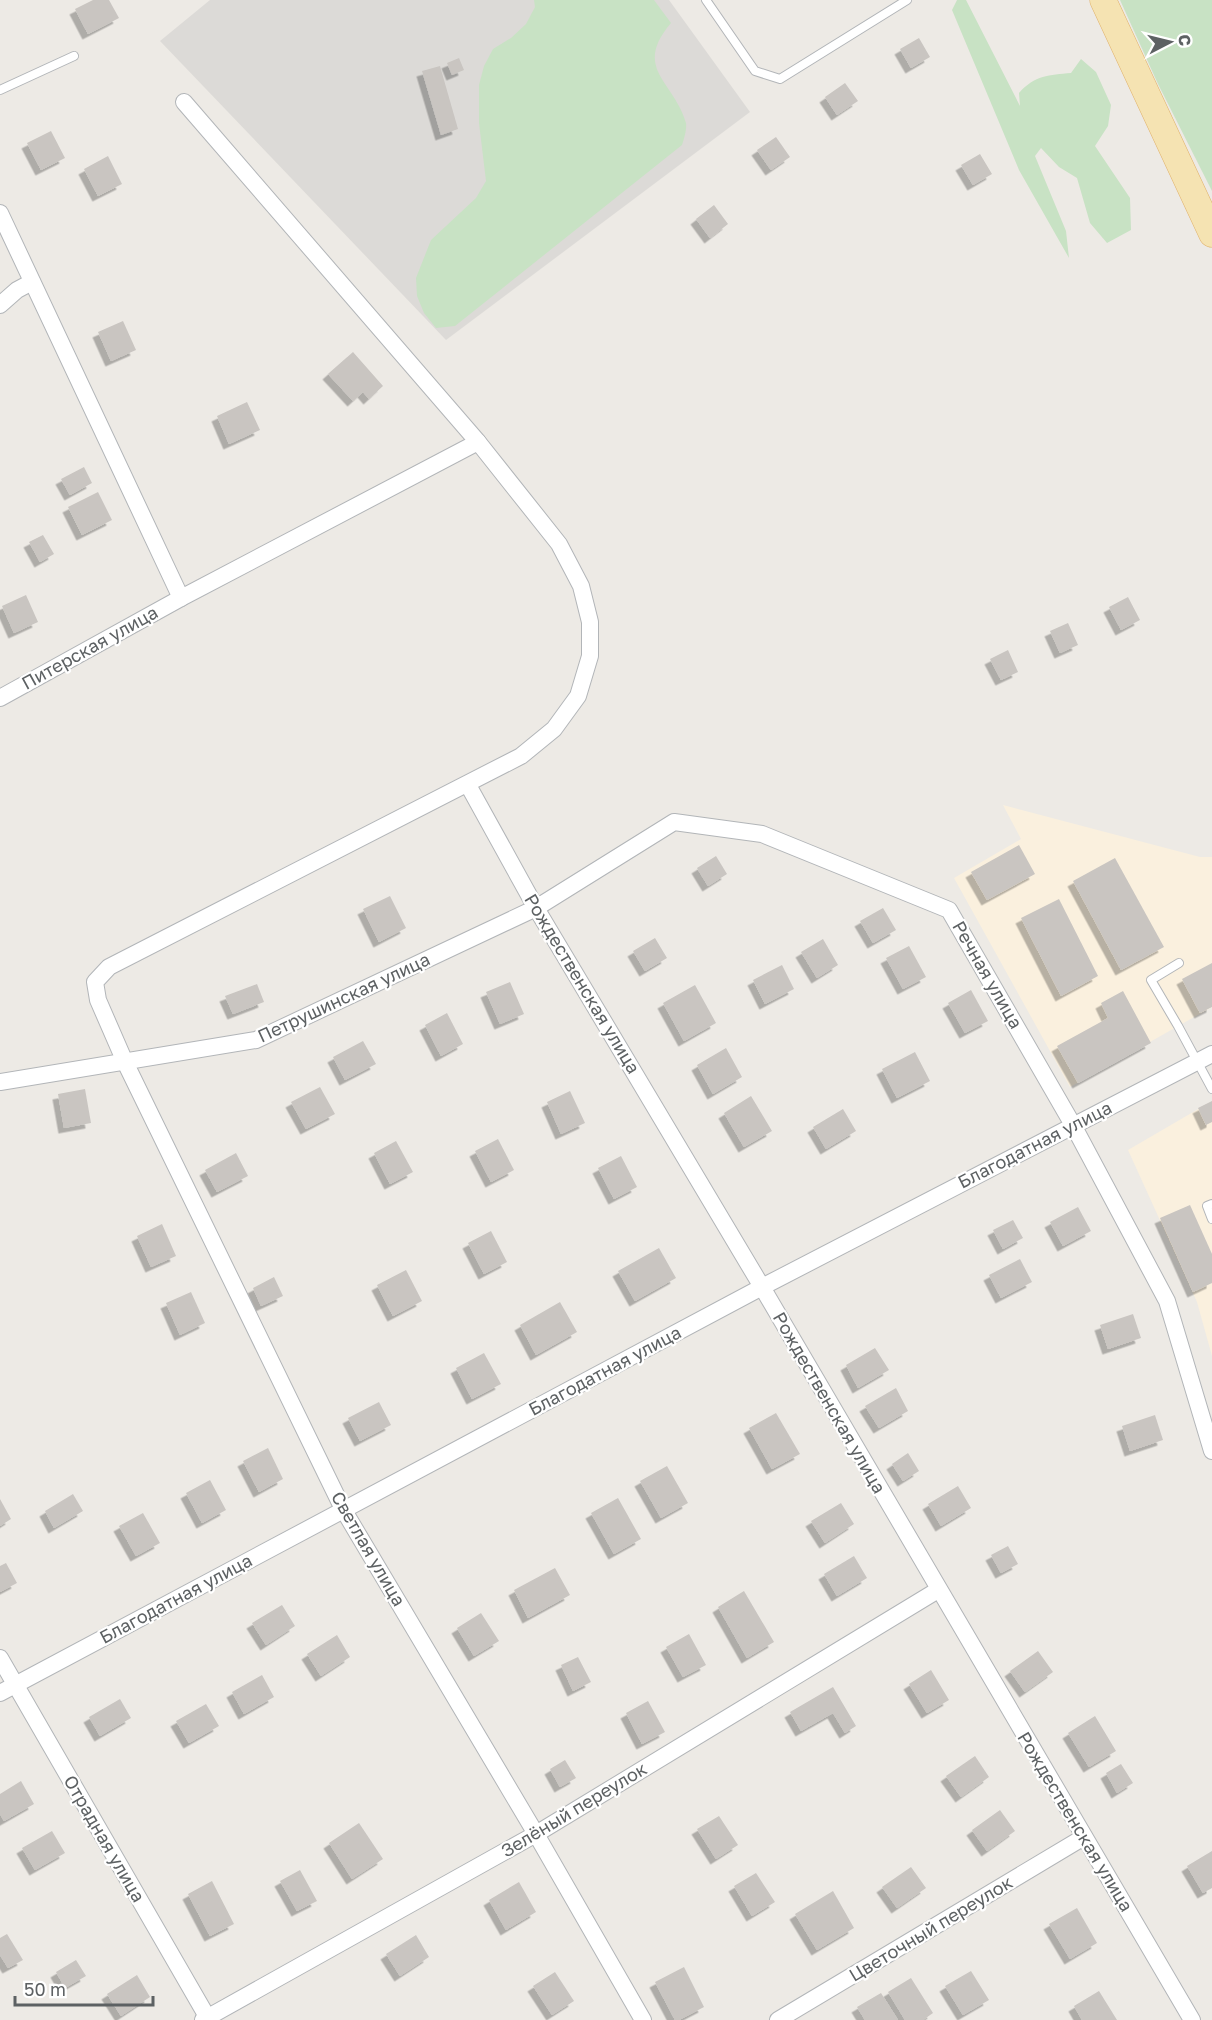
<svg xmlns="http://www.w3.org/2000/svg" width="1212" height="2020" viewBox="0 0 1212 2020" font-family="'Golos Text',sans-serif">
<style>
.commercial{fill:#faf0de}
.industrial{fill:#dcdad7}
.green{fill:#c8e2c4}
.building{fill:#c9c5c1;filter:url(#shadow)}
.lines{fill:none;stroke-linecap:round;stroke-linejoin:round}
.lane-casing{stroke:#b2b5b8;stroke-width:10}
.street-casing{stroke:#b2b5b8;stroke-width:18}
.primary-casing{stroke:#e0b26b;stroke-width:27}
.lane{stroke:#fff;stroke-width:8}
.street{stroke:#fff;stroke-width:16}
.primary{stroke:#f5e3b2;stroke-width:26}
.labels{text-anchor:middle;stroke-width:4.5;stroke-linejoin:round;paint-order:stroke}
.street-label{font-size:18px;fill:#5d6163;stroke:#fff}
</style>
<defs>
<filter id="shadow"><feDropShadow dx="-5.5" dy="5.5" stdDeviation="0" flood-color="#0004"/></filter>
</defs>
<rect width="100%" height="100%" fill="#edeae5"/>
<g class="commercial">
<polygon points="1003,805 1200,857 1212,857 1212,1007 1070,1087 954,878 1021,839"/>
<polygon points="1212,1101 1212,1356 1197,1302 1128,1150"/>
</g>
<polygon class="industrial" points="210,0 669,0 750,112 446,340 160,41"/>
<g class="green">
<path d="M534,0H654L671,23C632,69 674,81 686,123C687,129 684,139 682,145L455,326L436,328L424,313L417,296L416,278L431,240L476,198L486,181L479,123V85L484,66L493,49L511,38L526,24L535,7Z"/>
<path d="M957,0H966L1020,106L1019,93C1035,75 1049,75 1071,73L1081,59L1096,72L1111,105L1108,126L1095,146L1130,198L1131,230L1107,243L1090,223L1077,178L1059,167L1041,148L1035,156L1066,231L1069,258L1019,170L952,10Z"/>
<polygon points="1120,0 1212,0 1212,191 1158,84"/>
</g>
<g class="building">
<polygon points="93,0 109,0 119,18 88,34 75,9"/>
<polygon points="919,38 930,57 911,68 900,49"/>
<polygon points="459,58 464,70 452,75 447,63"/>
<polygon points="440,66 458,129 441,135 422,71"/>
<polygon points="845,83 858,101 837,115 825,97"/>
<polygon points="51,131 65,158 41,170 27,143"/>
<polygon points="776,137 790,157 771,170 757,150"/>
<polygon points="980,154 992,174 973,185 961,165"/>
<polygon points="108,156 122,184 98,196 84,169"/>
<polygon points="714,205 728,224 710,238 696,219"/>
<polygon points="123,321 136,350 111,361 98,332"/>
<polygon points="353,352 383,386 369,399 363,392 353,401 328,374"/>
<polygon points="247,402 260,430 229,444 217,416"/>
<polygon points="84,467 92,483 70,495 61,479"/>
<polygon points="98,492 112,520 82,535 68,507"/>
<polygon points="43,535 54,554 40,562 29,542"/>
<polygon points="26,595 38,622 14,633 2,606"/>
<polygon points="1128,597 1140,620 1121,630 1109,607"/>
<polygon points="1068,623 1078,645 1060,653 1050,631"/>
<polygon points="1008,650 1018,672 1001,680 990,659"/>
<polygon points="1019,845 1035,874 987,900 971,872"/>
<polygon points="716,856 727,874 708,886 697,868"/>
<polygon points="1115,858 1164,947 1121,970 1073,881"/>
<polygon points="390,896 406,928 379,942 363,909"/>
<polygon points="1059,899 1098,976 1061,996 1021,918"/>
<polygon points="883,908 896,930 873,943 860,921"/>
<polygon points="655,938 667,958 645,971 633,951"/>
<polygon points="823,939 838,965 817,978 801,952"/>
<polygon points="909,946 926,977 903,989 886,958"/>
<polygon points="1212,963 1212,1007 1200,1013 1182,979"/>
<polygon points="782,965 794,989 765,1004 753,980"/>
<polygon points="510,982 524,1014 500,1024 486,992"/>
<polygon points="257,984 264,1002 233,1014 225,996"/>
<polygon points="695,985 716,1023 684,1041 663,1003"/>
<polygon points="971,990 988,1021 965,1033 948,1003"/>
<polygon points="1123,991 1151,1043 1078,1083 1057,1046 1108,1018 1101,1003"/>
<polygon points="447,1013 463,1044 441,1056 425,1025"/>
<polygon points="363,1041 376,1064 345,1080 333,1057"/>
<polygon points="726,1048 742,1077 713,1094 697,1065"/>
<polygon points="915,1052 930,1081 897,1098 882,1069"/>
<polygon points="320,1087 335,1114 306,1129 291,1102"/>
<polygon points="85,1089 91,1123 64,1128 58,1094"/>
<polygon points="570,1091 585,1123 561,1134 547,1102"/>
<polygon points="751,1096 772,1131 744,1147 724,1113"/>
<polygon points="1212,1101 1212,1122 1206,1125 1198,1108"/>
<polygon points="843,1109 856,1131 826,1149 813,1127"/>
<polygon points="498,1139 514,1170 491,1182 475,1151"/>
<polygon points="396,1141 413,1172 390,1184 374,1153"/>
<polygon points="236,1153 248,1176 217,1192 205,1170"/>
<polygon points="621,1156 637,1187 614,1199 598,1168"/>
<polygon points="1190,1205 1212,1254 1212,1283 1193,1292 1160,1218"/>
<polygon points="1078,1207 1091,1231 1063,1246 1050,1222"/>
<polygon points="1013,1220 1023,1238 1003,1249 993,1230"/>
<polygon points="162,1224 176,1256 151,1267 137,1236"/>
<polygon points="491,1231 507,1262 484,1274 468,1243"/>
<polygon points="659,1248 676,1278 635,1301 618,1271"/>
<polygon points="1020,1259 1032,1282 1001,1298 989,1275"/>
<polygon points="406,1270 422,1301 393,1316 377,1285"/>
<polygon points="274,1277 283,1296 261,1306 253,1288"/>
<polygon points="191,1292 205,1323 180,1335 166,1303"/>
<polygon points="560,1302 577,1332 536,1355 520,1325"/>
<polygon points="1133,1314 1141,1338 1108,1349 1100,1325"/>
<polygon points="875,1348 889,1370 858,1388 846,1365"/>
<polygon points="484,1353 501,1384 472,1399 456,1368"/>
<polygon points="896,1388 908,1411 879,1428 865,1406"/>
<polygon points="379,1402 391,1425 360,1441 348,1418"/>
<polygon points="776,1413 800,1454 772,1469 749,1428"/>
<polygon points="1155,1415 1163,1440 1130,1451 1122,1426"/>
<polygon points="268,1448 283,1479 259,1492 243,1461"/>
<polygon points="908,1453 919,1471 903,1481 892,1464"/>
<polygon points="667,1466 688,1503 661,1518 640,1481"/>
<polygon points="210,1480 226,1510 202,1523 186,1493"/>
<polygon points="958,1486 971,1508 941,1526 928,1504"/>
<polygon points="73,1494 83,1511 54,1528 45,1511"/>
<polygon points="618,1498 641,1539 614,1554 591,1513"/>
<polygon points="0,1499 11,1519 0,1526"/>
<polygon points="841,1503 854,1524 825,1543 811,1521"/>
<polygon points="143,1513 160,1543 136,1556 119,1526"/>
<polygon points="1008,1546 1018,1564 1001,1573 991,1555"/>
<polygon points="854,1556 867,1578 837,1596 824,1574"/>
<polygon points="6,1563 17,1583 0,1592 0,1566"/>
<polygon points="555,1568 570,1595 528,1618 514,1590"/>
<polygon points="744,1591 774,1642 747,1658 718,1607"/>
<polygon points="282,1605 295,1626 266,1645 252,1623"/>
<polygon points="481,1613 499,1641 474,1656 457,1628"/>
<polygon points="689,1634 706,1665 683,1677 666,1647"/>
<polygon points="337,1635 350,1657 321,1676 307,1654"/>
<polygon points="1038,1651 1053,1672 1025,1692 1010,1671"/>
<polygon points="578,1657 591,1682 573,1691 561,1665"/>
<polygon points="931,1670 949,1700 927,1713 909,1684"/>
<polygon points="262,1675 274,1697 244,1714 232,1692"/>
<polygon points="833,1687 856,1726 845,1733 833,1713 801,1731 790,1712"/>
<polygon points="120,1699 131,1718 100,1736 89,1717"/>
<polygon points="648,1701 665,1732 642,1744 626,1713"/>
<polygon points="206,1704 219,1726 189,1743 176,1721"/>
<polygon points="1095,1716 1116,1751 1089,1767 1068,1733"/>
<polygon points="975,1756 989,1777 961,1797 946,1776"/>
<polygon points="565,1760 576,1778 560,1787 550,1769"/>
<polygon points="1121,1764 1133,1783 1117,1793 1106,1773"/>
<polygon points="21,1781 34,1804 4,1821 0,1814 0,1794"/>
<polygon points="1000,1810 1015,1831 987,1851 972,1830"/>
<polygon points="719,1816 738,1845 716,1859 697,1829"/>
<polygon points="359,1823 383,1859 352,1879 329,1843"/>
<polygon points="52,1831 65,1853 35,1870 22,1848"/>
<polygon points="1212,1851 1212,1888 1203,1893 1187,1866"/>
<polygon points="911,1867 926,1888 897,1908 882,1887"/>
<polygon points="300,1870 317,1901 297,1911 280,1881"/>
<polygon points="756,1873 775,1902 752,1916 734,1886"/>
<polygon points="212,1881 234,1924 210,1936 188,1894"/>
<polygon points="519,1882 536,1912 506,1930 489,1900"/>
<polygon points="833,1891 854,1928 817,1950 795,1914"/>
<polygon points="1077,1908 1097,1943 1070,1959 1049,1924"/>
<polygon points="7,1934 23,1960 8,1968 0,1955 0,1938"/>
<polygon points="416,1935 429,1957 400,1976 386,1954"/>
<polygon points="76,1960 86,1976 65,1988 56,1972"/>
<polygon points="684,1967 704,2007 679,2020 675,2020 655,1982"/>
<polygon points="971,1971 989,2000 963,2015 945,1986"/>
<polygon points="555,1972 574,2001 552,2015 533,1986"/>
<polygon points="137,1975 150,1997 121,2016 107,1994"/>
<polygon points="911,1978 933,2013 923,2020 905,2020 888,1992"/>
<polygon points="1099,1991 1117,2020 1082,2020 1074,2006"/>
<polygon points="881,1993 898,2020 865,2020 857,2007"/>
</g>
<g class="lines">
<g class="lane-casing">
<g id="lane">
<polyline points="706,0 755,71 780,79 907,0"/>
<polyline points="0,90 74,56"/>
<polyline points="1179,963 1151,980 1178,1026 1212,1089"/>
<polyline points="1212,1204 1207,1206 1212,1219"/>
</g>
</g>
<g class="street-casing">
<g id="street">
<polyline points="184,102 478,442 559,544 581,586 590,622 590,656 578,696 554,729 521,756 109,967 95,982 98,1000 125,1062 343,1509 536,1834 643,2020"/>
<polyline points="0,213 181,598 478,442"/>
<polyline points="0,305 17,290 32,282"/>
<polyline points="0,698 181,598"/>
<polyline points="468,785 536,908 762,1287 1192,2020"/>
<polyline points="0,1082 256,1040 536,908 674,822 762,834 949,910 1073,1125 1167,1301 1212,1451"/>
<polyline points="0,1658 209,2020"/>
<polyline points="0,1693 762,1287 1212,1054"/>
<polyline points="203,2020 536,1834 938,1590"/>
<polyline points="778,2020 1084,1837"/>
</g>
</g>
<g class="primary-casing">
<polyline id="primary" points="1103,0 1212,234"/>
</g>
<use href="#lane" class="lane"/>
<use href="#street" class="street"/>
<use href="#primary" class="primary"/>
</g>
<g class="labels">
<g class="street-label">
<text transform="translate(90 648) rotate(-29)" y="6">Питерская улица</text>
<text transform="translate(987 975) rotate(60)" y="6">Речная улица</text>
<text transform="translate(582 984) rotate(59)" y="6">Рождественская улица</text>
<text transform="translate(344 998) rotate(-25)" y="6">Петрушинская улица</text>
<text transform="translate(1035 1145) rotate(-27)" y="6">Благодатная улица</text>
<text transform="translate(605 1371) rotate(-28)" y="6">Благодатная улица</text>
<text transform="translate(829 1403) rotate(60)" y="6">Рождественская улица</text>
<text transform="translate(368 1549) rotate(60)" y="6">Светлая улица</text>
<text transform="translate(176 1599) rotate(-28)" y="6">Благодатная улица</text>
<text transform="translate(574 1810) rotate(-31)" y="6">Зелёный переулок</text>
<text transform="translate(1075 1822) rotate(59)" y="6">Рождественская улица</text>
<text transform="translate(104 1839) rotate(60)" y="6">Отрадная улица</text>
<text transform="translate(931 1929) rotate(-31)" y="6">Цветочный переулок</text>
</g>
</g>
<g transform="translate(1170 42) rotate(83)" stroke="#ffffff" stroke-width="4.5" paint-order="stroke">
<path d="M0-4.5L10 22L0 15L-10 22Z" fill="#5d6163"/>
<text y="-9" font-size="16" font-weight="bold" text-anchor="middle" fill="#5d6163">С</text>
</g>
<path d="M15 1996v9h138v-9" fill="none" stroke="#5d6163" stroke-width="3"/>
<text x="24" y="1996" font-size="18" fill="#5d6163" stroke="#ffffff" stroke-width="4.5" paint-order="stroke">50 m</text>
</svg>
